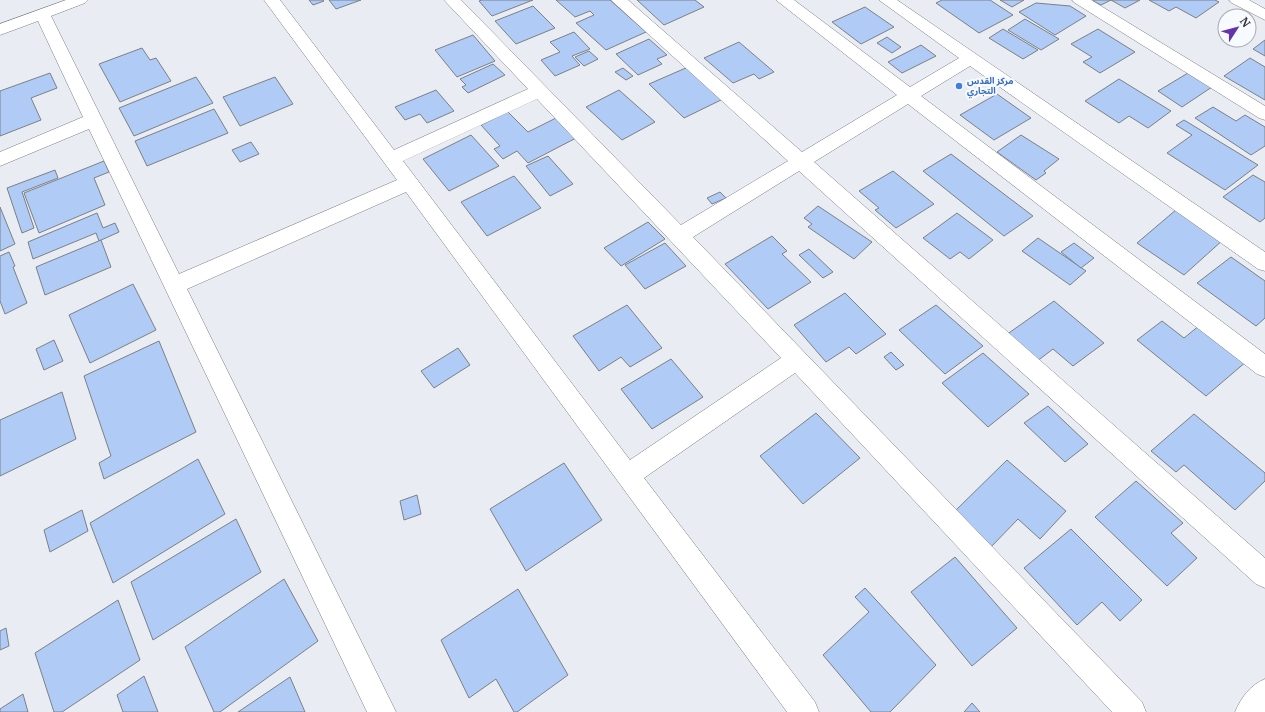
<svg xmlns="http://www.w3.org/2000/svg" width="1265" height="712" viewBox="0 0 1265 712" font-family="Merriweather,'Noto Sans Arabic',serif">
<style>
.building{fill:#afcbf6;stroke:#7c8085}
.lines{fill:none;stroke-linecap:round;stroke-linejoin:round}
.minor-casing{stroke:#787c81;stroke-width:1}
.minor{fill:#fff;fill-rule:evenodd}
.shop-dot{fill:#3f7fe0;stroke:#f7faff;stroke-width:1.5}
.labels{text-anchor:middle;stroke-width:4;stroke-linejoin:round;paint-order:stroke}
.far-shop-label{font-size:9px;font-weight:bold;fill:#366cbe;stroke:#f7faff;text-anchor:start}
</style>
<rect width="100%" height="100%" fill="#e9edf3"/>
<g class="building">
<polygon points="309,0 323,0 324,1 313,5"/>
<polygon points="329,0 361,0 336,9"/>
<polygon points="482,0 533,0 492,16 479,1"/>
<polygon points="556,0 610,0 646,32 606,50 576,23 594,15 590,11 575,17"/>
<polygon points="637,0 695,0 704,7 664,25"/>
<polygon points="942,0 990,0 1013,15 979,33 936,3"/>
<polygon points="1000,0 1024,0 1012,7"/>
<polygon points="1095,0 1111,0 1101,5 1093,1"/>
<polygon points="1111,0 1140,0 1125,8"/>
<polygon points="1149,0 1215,0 1219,2 1196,18 1176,7 1169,11"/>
<polygon points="1036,3 1070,6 1086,16 1055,35 1019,12"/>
<polygon points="533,6 555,28 516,44 495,21"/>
<polygon points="865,7 894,27 861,44 832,22"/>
<polygon points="1025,19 1059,39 1041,50 1008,30"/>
<polygon points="1003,29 1038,50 1023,59 989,38"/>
<polygon points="1098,29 1135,52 1100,73 1083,62 1092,57 1071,44"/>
<polygon points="574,32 590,49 572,56 580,65 555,76 541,60 560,52 550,42"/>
<polygon points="473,35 495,61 457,77 435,50"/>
<polygon points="887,37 901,47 892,53 877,43"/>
<polygon points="649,39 667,55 657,59 662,64 638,75 616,54"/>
<polygon points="1265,40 1265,56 1253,49"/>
<polygon points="739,42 774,72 759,79 754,74 733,83 704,58"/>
<polygon points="921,45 936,56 902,73 888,62"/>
<polygon points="142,48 150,60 156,58 171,81 120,102 99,64"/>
<polygon points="589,51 598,59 584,66 575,57"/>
<polygon points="1250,58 1265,67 1265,100 1224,76"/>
<polygon points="493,64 505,75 468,93 462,87 466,85 460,79"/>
<polygon points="688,67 723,99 684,118 649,84"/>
<polygon points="623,68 633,76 626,80 615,72"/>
<polygon points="50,73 57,88 31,98 41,120 0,136 0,91"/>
<polygon points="1188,73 1212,87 1182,107 1158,91"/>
<polygon points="196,77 213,103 134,136 119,108"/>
<polygon points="275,77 293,104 240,126 223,97"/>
<polygon points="1119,79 1171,111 1148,128 1129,116 1119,123 1085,101"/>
<polygon points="436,90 454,111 427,123 420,114 405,120 395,107"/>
<polygon points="619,90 655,122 622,140 586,107"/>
<polygon points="997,94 1031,118 994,140 960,115"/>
<polygon points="1213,107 1236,121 1245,115 1265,127 1265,146 1251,155 1195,118"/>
<polygon points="214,109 228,133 147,166 135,141"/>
<polygon points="508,112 528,132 558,117 578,137 528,163 517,151 503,159 494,149 500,146 481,125"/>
<polygon points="1184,120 1258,165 1225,190 1167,153 1192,135 1176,125"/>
<polygon points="471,135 499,166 449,191 423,159"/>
<polygon points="1021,135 1059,159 1044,171 1046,173 1036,180 997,152"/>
<polygon points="251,142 259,154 240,162 232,150"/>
<polygon points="951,154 1033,216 1004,236 923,171"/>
<polygon points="548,156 573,184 550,196 526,166"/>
<polygon points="104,161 109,172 94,178 105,205 39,233 24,193"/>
<polygon points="55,170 58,178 22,192 34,228 22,233 7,188"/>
<polygon points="893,171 934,204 896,228 875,210 879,208 859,191"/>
<polygon points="1253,175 1265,182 1265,218 1260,222 1223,197"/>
<polygon points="514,176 541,208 487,236 461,202"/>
<polygon points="720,192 726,198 712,204 707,198"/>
<polygon points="818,206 872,242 854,259 808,227 812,224 804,218"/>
<polygon points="0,207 15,244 0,251"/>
<polygon points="1177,209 1224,239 1184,275 1137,243"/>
<polygon points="97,213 103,228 115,223 119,232 99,241 96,233 33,259 28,242"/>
<polygon points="957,213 993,240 969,259 960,252 950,259 923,238"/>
<polygon points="648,222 665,239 621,266 604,248"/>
<polygon points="772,236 787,251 782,254 811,282 768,309 725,264"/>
<polygon points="1038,238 1086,271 1070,285 1022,251"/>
<polygon points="101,240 111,267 45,295 36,267"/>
<polygon points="665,243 686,266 645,289 625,265"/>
<polygon points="1074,243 1094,258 1081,268 1061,252"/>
<polygon points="809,249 833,272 823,278 799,255"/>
<polygon points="9,252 15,266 13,267 27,303 5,314 0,301 0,256"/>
<polygon points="1231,257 1265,281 1265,318 1256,326 1197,283"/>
<polygon points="133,284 156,330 90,363 69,315"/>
<polygon points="845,293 886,334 856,354 849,347 826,362 794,325"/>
<polygon points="1054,301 1104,343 1073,366 1053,349 1036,362 1006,335"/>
<polygon points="627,305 662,348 630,367 621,357 599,371 573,336"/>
<polygon points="936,305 983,346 945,374 899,330"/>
<polygon points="1162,321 1184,338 1200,325 1247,361 1206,396 1137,340"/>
<polygon points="54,340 63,361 44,370 36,349"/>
<polygon points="159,341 196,432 104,479 99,463 111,456 84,376"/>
<polygon points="458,348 470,365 434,388 421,371"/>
<polygon points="891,352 904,365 896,370 884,357"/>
<polygon points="983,353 1029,394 988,427 942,383"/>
<polygon points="671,359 703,397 652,429 621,389"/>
<polygon points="62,392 76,439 0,476 0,420"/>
<polygon points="1048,406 1088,444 1065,462 1024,423"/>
<polygon points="816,413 860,458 803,504 760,456"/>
<polygon points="1194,414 1265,473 1265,481 1235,510 1184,465 1176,472 1151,451"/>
<polygon points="198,459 225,514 113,583 90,523"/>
<polygon points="1007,460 1066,511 1040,539 1018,519 990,548 953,513"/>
<polygon points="564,463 602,520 526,571 490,509"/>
<polygon points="1136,481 1183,523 1171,533 1197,558 1167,586 1095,517"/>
<polygon points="417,495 421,514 404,520 400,501"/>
<polygon points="82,510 88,531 50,552 44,530"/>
<polygon points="236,519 261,572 153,640 131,582"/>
<polygon points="1071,529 1142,600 1120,621 1102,602 1077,625 1024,568"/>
<polygon points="955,557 1017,628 972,666 911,592"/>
<polygon points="284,579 318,641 220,712 214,712 185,647"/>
<polygon points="865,588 936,665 890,712 871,712 823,655 869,612 855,597"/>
<polygon points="518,589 568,675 517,712 514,712 496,679 469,698 441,640"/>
<polygon points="118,600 140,660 62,712 54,712 35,653"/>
<polygon points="6,628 9,646 0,650 0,631"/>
<polygon points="144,676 158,712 123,712 117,695"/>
<polygon points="290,677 305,712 238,712"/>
<polygon points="23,694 28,712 0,712 0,709"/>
<polygon points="972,703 980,712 964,712"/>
</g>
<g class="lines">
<g class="minor-casing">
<g id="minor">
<path d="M66,0H88L85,3L51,16L179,274L397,180L264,0H280L394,150L528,89L444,0H461L681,225L788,161L611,0H628L802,152L897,95L776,0H794L910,87L959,58L879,0H897L1265,252V271L1258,269L970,66L921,96L1265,354V377L1257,374L908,104L814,162L1265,558V588L1256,584L799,171L693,237L1142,702L1146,712H1112L795,373L644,478L815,702L819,712H787L406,192L187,289L396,712H367L89,129L0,166V152L83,117L38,21L0,35V24ZM537,99L781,358L630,460L403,161Z"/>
<polygon points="1072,0 1091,0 1265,106 1265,120 1259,118 1075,3"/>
<polygon points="1229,0 1249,0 1265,9 1265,20 1232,3"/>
<path d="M1265,679V712H1235C1241,698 1250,685 1265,679Z"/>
</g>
</g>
<use href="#minor" class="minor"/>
</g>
<circle class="shop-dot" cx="959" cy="86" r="4"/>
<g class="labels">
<g class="far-shop-label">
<text x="967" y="84">مركز القدس<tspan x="967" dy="10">التجاري</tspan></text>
</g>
</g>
<g transform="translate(1237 28) rotate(54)"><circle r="19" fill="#f7faff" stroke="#a8aaae"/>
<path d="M0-3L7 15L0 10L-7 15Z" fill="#6434ab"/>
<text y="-6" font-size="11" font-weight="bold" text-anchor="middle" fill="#313235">N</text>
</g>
</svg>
